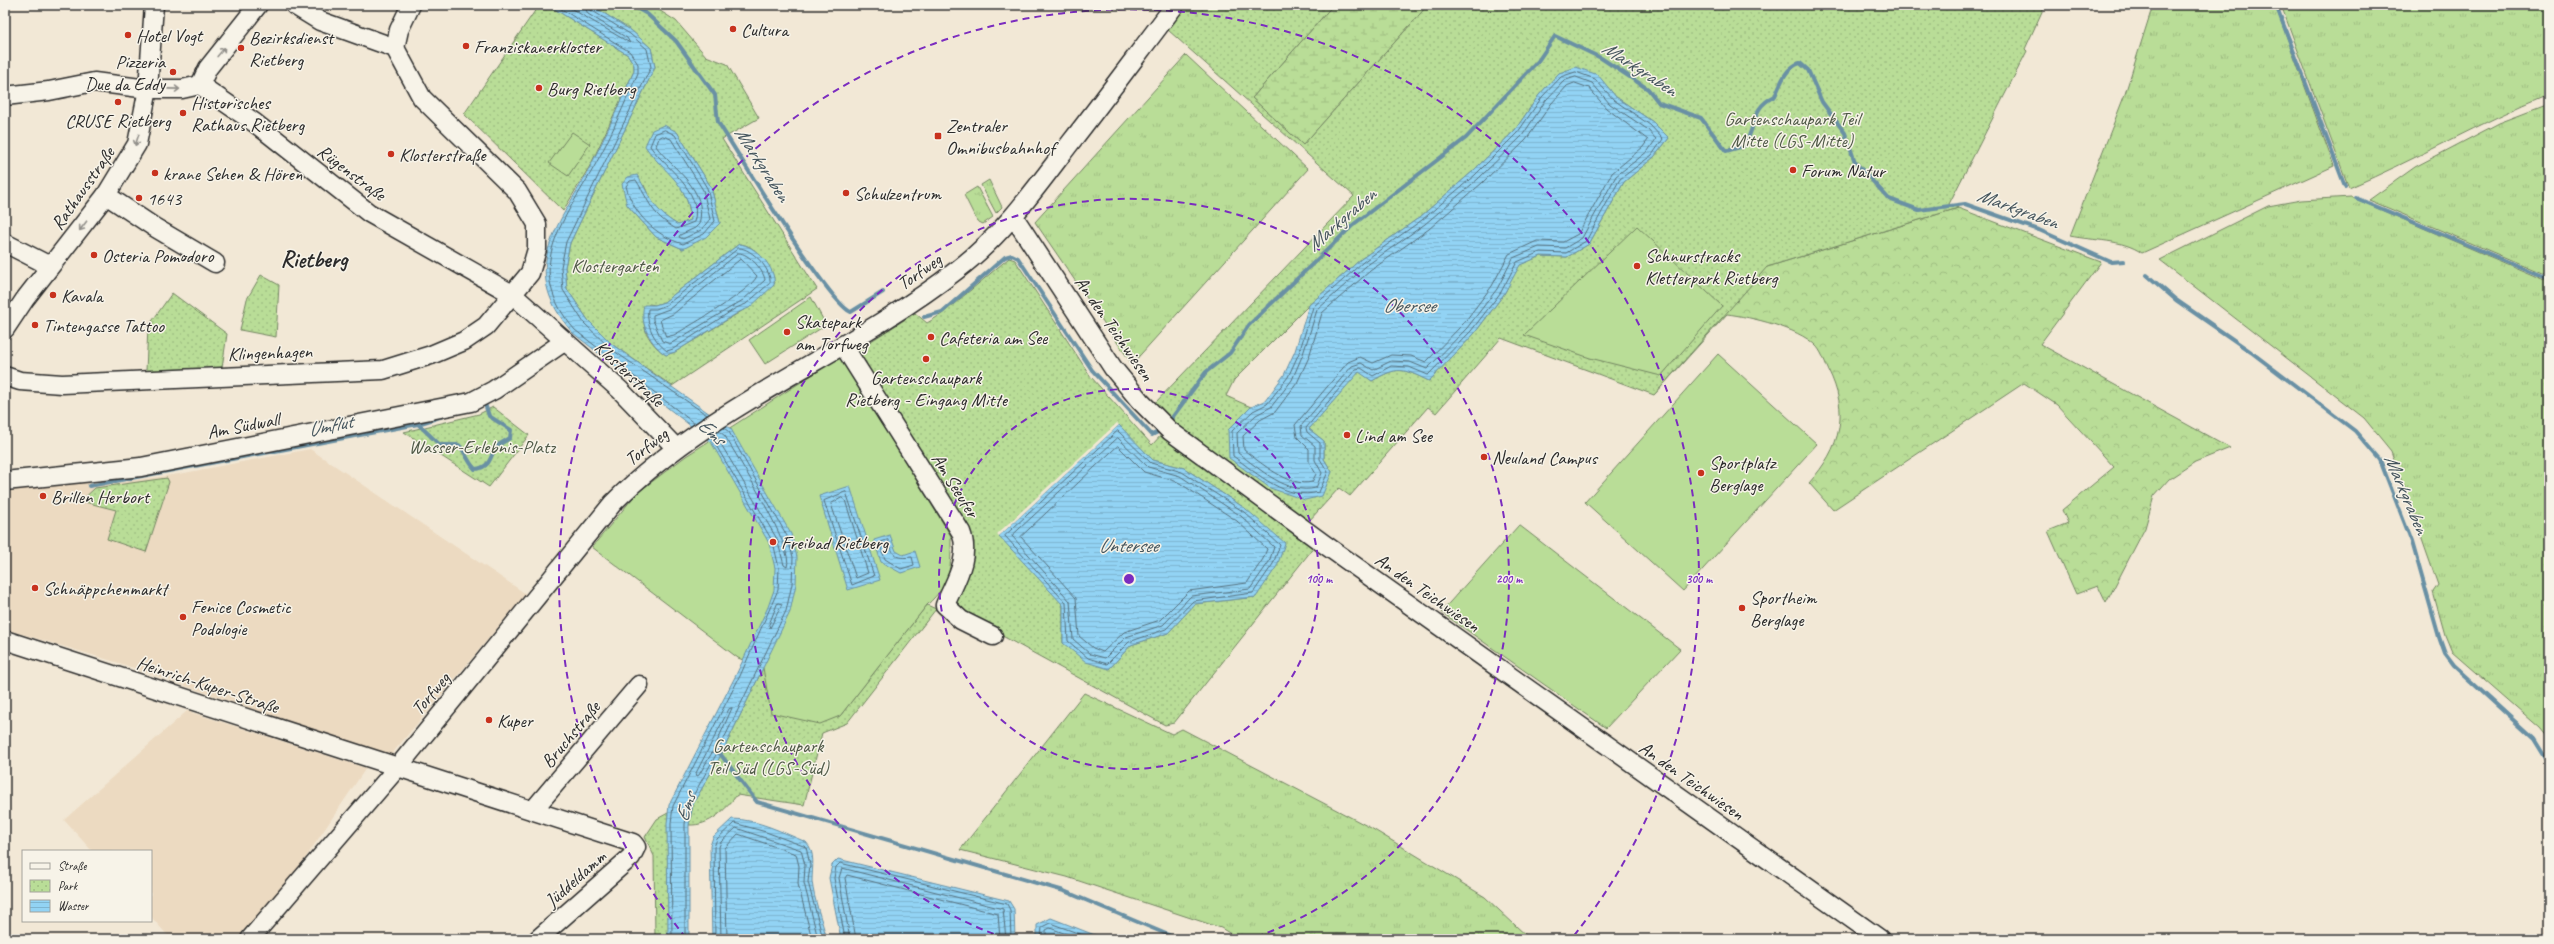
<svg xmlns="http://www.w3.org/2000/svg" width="2554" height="944" viewBox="0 0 2554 944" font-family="Caveat,sans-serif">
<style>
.built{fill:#ecdac1}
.grass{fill:url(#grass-tufts);stroke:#728461}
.forest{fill:url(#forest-crowns);stroke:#728461}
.wetland{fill:url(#wetland-marsh);stroke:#728461}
.park{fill:url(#park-dots);stroke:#728461;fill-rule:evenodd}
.garden{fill:#b9dd97;stroke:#728461}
.water{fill:url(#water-rules);stroke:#6990a4}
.pier{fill:#f2e8d6}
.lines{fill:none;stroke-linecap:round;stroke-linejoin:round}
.shore{stroke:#546e7b;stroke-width:1}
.stream{stroke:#6990a4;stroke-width:4}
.minor-casing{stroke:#2b2b2b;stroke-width:21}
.minor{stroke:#f7f3e8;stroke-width:18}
.oneway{stroke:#918f8a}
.ring{fill:none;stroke:#7b2cbf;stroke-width:2;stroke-dasharray:7 5}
.poi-dot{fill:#c8321e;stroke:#f7f3e8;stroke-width:1.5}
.labels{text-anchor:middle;stroke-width:3;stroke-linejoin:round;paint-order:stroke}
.poi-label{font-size:19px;fill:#2b2b2b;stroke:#f7f3e8;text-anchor:start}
.park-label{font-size:19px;fill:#4e5846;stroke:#f7f3e8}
.street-label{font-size:19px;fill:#2b2b2b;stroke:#f7f3e8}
.water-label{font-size:20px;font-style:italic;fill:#45555d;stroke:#f7f3e8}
.district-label{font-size:23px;font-weight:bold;fill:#2b2b2b;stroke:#f7f3e8}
.centre{fill:#7b2cbf;stroke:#f7f3e8;stroke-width:2}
.ring-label{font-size:12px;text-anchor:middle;font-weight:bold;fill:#7b2cbf;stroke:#f7f3e8;stroke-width:3;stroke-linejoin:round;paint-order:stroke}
</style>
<defs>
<pattern id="grass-tufts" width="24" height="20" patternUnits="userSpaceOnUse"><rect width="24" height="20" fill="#b9dd97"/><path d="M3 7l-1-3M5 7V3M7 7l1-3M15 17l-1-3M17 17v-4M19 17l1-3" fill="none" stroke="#9fbe82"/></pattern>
<pattern id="forest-crowns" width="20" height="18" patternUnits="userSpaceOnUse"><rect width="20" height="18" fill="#b9dd97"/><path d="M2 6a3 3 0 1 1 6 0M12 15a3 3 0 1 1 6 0" fill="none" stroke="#9fbe82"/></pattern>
<pattern id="wetland-marsh" width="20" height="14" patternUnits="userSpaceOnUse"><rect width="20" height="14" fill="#b9dd97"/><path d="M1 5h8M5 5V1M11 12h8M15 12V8" fill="none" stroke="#9fbe82"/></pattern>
<pattern id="park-dots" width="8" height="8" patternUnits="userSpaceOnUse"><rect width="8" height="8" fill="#b9dd97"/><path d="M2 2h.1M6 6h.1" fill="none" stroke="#9fbe82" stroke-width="1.8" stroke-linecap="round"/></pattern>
<pattern id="water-rules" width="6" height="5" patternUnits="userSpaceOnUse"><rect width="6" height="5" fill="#92d3f4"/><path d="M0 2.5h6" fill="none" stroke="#7eb5d1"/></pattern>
</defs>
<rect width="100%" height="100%" fill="#f2e8d6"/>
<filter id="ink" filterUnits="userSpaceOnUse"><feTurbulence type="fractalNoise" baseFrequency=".025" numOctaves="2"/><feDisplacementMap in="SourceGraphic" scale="8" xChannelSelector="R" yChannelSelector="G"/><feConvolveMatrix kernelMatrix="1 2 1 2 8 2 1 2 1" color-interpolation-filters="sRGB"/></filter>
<g filter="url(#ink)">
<g class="built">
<polygon points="310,449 526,594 390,756 119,663 5,629 5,483 91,477 93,486 179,474"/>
<polygon points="187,711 366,768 302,863 240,939 171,939 151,917 151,851 92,851 64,820"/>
</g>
<g class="grass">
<path d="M2153,5H2275L2334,166L2142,253C2122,239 2094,241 2070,236L2125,94Z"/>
<path d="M2281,5H2549V94C2481,122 2417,159 2349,188Z"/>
<polygon points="1186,55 1308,169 1132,364 1035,222"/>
<polygon points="2549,104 2549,276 2369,200 2415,167 2499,123"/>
<polygon points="989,180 1002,207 996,213 981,185"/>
<polygon points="977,187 993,217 983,224 977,221 964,195"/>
<polygon points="2351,197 2549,282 2549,740 2539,728 2452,652 2445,635 2433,592 2438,585 2391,451 2364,418 2160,260 2268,206 2301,200"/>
<polygon points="1084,693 1172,734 1182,729 1371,828 1485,897 1530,939 1239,939 1221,928 1067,877 960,850"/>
</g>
<path class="forest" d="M1958,208L2101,262L2040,344L2230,448L2195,462L2169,479L2154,496L2145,528L2106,603L2098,586L2076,594L2048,531L2068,523L2062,510L2114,467L2057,405L2024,383L1833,510L1809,483C1841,447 1850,413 1828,369C1825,362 1821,350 1815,345C1798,328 1751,317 1727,314L1654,395L1569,263L1767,267Z"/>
<polygon class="wetland" points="1333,5 1428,5 1303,145 1252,98"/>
<g class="park">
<polygon points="539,5 548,5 628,55 634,65 634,71 591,164 563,211 464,114"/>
<path d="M591,5H651L676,21L706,56L727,64L759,118L722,139L817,289L672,386L613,345L588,320L567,289L565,267L570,243L655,67L651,48L632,31ZM677,132L711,187L720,223L683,249L656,237L627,205L644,185C652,206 660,214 678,225L691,220C688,190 674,176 653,157ZM739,244C759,245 767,267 775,283L745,309L675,352L666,355C656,349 644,335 644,322C643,317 648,309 649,304L655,305L664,302Z"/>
<path d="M1187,5H1333L1252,98L1303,145L1428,5H2045L2025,49L2027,51L1949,204L1958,208L1767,267L1654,395L1501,338L1436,413L1428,407L1350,496L1339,488L1309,521L1189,436L1153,405L1354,196L1168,30ZM1559,73L1597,75L1616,97L1653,122L1669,138L1654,157L1624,182L1589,244L1567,257L1541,256L1519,265L1504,294L1474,334L1429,381C1402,368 1398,366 1372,381L1359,371L1309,429L1324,441V459L1332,472L1228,430L1251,407L1226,396L1234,380L1309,305L1361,259L1420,217L1472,172L1515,130L1539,95Z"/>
<path d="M1009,258L1015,260L1091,377L1152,445L1162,434L1315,546L1174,723L1165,725L964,615L954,604L972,555L974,542L854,352L915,313L927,323L942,314ZM1118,425L1153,460L1184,468L1246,509L1256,597L1195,604L1168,633L1131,645L1109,669L1063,643V605Z"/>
<polygon points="261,275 279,285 276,337 240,330 247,299"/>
<polygon points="172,293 227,334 222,368 146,371 148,327"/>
<polygon points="493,407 529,435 489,487 404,432 479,414"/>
<polygon points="167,478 169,482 146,552 107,539 116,510 81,501 95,488"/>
<path d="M927,605L936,609L847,723L822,733L804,805L737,795C725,810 710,826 689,825L693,804L721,755L763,668L840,716Z"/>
<polygon points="668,813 669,939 655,939 654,856 645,837 657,819"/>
</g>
<g class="garden">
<polygon points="572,132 590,144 568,176 549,163"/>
<polygon points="1637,226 1722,306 1661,376 1590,358 1524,335"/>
<polygon points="811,297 826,325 765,364 749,340"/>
<polygon points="1718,354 1817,444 1683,591 1585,502"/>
<path d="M840,357L951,536C951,568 952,582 927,605L840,716L820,724L771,713L763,668L738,658L592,547L637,493L686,456Z"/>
<polygon points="1519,525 1680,649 1606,728 1441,612"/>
</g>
<g class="water">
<path d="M548,5H591L632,31L651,48L655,67L570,243L565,267L567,289L588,320L613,345L731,429L791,534L797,557L796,584L790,612L721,755L693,804L689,825V939H668L667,823L669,805L736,675L768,607L774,590L775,568L769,543L711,442L573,333C515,267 561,225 592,163C607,133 620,102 634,71V65L628,55Z"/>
<path d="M1576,67L1598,75L1616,97L1653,122L1669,138L1654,157L1624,182L1589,244L1567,257L1541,256L1520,265L1504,294L1474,334L1429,381C1402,368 1398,366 1372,381L1359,372L1309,429L1324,441V459L1332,472L1322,496L1305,500L1270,488L1229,458L1228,430L1251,407L1265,401L1284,375L1295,351L1309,305L1361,259L1420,217L1472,172L1515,130L1539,95L1559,73Z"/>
<path d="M664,125L677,132L711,187L720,223L706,237L683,249L656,237L627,205L622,184L628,177L637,175C652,199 653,210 678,225L691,220C688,181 664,174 645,146L652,130Z"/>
<path d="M739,244C755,245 777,268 774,285L749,308L739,312L675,352L666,355C651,345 639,324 644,305H655L664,302Z"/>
<polygon points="1119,425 1153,460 1184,468 1246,509 1285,543 1277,566 1256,597 1195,604 1168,633 1131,645 1109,669 1086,662 1063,643 1063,605 999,536"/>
<polygon points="850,486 880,580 848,590 819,496"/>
<polygon points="890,535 896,551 903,555 915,551 920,567 901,573 881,562 874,540"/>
<path d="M732,819C757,819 784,833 806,842C816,852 812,868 812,881C814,900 822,921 827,939H712L710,846L713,837Z"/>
<polygon points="838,859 1009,901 1014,909 1015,939 841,939 829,878 832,865"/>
<polygon points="1051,918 1105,939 1037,939 1037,925"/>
</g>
<polygon class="pier" points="1117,423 1119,425 999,536 997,534"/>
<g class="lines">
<g class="shore">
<path d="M555,5L630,52L638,64V73C624,104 611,137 594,167C562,224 522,269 575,330L695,424"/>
<polyline points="565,5 630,43 627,38 588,14 584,5"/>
<polyline points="589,5 591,10 630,34 647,49 651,67 566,242 561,267 563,290 584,323 611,349 707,415"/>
<path d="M1576,72L1595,79L1614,100L1650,125L1663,139L1652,155L1620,179L1586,241L1566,253L1540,252L1517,262L1501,292L1471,331L1428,375L1409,367L1391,366L1373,376L1361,368L1356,369L1306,428L1307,432L1320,443V459L1328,472L1319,492C1286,501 1258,474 1233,456L1232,431L1253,411L1267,404L1288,377L1299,353L1313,307L1363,262L1422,220L1475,175L1518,132L1542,97L1561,77Z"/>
<path d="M1576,77L1592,83L1610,104L1647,129L1656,139L1648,151L1616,176L1582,238L1565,248L1539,247L1513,258L1497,289L1467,328L1427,369L1410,362L1391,361L1373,370L1361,363L1352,366L1301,426L1302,435L1315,446V460L1322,473L1316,488C1287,495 1260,469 1238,453L1237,433L1256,415L1271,407L1292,380L1303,354L1317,310L1366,266L1425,224L1478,179L1522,136L1546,100L1564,81Z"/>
<path d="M1575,83L1589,88L1606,108L1648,140L1643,147L1612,173L1578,234L1563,242L1537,241L1509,254L1492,286L1463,324L1426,362L1411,356L1391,355L1373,363L1360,357L1348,362L1295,425L1297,437L1309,449V462L1316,474L1312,482C1290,488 1261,463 1244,450L1243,436L1260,420L1275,412L1297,383L1309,357L1322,313L1370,271L1429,229L1482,183L1526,140L1551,104L1567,86Z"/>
<path d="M665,130L675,135L707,188L715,221L704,234L683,244C656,236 633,214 626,186L630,181L636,180C651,204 650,213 676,229L694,222C704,191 664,167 650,146L655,134Z"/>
<path d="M663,136L671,139L703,190L710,219L701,230L683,239L679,237L680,235L695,228L699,224C709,189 672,169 656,146L659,138Z"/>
<path d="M739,248C752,248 772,270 770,283L746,304L736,308L673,349L667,351C654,341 646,325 648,309H656L666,305Z"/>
<path d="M739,253C749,253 764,271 765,280L743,300L670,344L662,341L653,320V315L669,309Z"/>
<path d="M741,259L757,276C751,291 691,325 674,335L666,337L660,320L673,314Z"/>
<polygon points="1118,431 1151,463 1182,472 1244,512 1280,545 1273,564 1253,593 1193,601 1166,629 1129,642 1107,664 1088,658 1068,641 1066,603 1005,536"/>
<path d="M715,434L777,539L784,565L787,567C795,548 737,457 725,436L719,431"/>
<polygon points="1118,438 1148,467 1180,476 1241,516 1274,547 1269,562 1250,589 1191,596 1163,625 1126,637 1105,658 1090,654 1073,639 1070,601 1012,536"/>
<polygon points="1118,446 1144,472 1178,482 1237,521 1267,549 1263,559 1247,583 1189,591 1160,620 1124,632 1103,652 1093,648 1079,636 1076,598 1021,537"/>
<polygon points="846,492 874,576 852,585 824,501"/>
<polygon points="842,498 845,500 868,573 856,578 831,504"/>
<path d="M888,540C894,556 894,559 912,557L914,565L901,569L885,559L879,543Z"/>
<polygon points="778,603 782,604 770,628 769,625"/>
<polygon points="732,708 713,751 699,775 697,776 696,773 729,709"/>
<polyline points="672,939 671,823 673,806 740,676 778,590 779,568 773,542 711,437"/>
<polyline points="685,939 685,824 689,803 717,753 786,611 792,584 793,557 787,536 729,432 724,428"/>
<polyline points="715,939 714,847 717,839 734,823 766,832 806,847 810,865 808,882 823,939"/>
<polyline points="721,939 719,847 721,842 736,828 801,850 805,865 804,883 818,939"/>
<polyline points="727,939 725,848 738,834 796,854 799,866 798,884 812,939"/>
<polyline points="845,939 834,878 836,867 840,863 1007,904 1010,910 1011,939"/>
<polyline points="850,939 839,878 842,868 1003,909 1006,939"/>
<polyline points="856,939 845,878 847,875 998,914 1000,939"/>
<polyline points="1041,939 1042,927 1050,923 1094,939"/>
<polyline points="1046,939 1046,930 1050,928 1080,939"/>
</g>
<g class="stream">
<path d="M631,5L647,14L676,41L715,95L718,122C737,152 829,304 851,312L883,292"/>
<polyline points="2276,5 2345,186"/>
<polyline points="2356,198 2549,279"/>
<polyline points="2147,275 2176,300 2251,352 2355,431 2380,460 2412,542 2439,637 2445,654 2454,666 2533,738 2549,764"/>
<polyline points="924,317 942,312 1005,257 1012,255 1018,258 1092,370 1152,435 1160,431"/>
<path d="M1171,419L1206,372L1230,353L1249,325L1354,224L1466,138L1538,61L1555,36L1601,58L1648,89L1659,103L1701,118L1726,151L1744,146C1757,126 1750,108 1775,96C1781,83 1785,68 1800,63L1808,70L1822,102L1845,133L1855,162L1889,199L1919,210L1965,204L2039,230L2111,262L2124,261"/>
<path d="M418,424L440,445H459C466,453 468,462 475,469C489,468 491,458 495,447L510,438L511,430L489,416L485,404"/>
<polyline points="89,486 418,424 443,416"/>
<polyline points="718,751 757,802 1064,891 1178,939"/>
</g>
<g class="minor-casing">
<g id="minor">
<polyline points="395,48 399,30 411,5"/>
<polyline points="200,85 208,68 258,5"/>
<polyline points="5,96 49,91 94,82 148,89 182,89 200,85 255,123 369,213 512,294 620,390 676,448"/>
<polyline points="106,195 154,227 215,263"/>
<polyline points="1014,217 1113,368 1140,401 1170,431 1324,544 1880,939"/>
<polyline points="5,243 50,266"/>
<polyline points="5,329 25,299 106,195 137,144 148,89 154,5"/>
<path d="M843,345L961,532C971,558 955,581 945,605L961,620L993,636"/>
<polyline points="5,376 20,381 62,384 383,370 431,355 464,341 486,326 530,273 537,249 537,224 517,191 422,98 395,48 320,21 294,5"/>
<polyline points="5,481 141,467 471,402 494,390 565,341"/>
<polyline points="5,640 633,843 636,847 631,857 538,939"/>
<polyline points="534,809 639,685"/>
<path d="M250,939L398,767L613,503C711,404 848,355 957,270C1003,235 1036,188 1071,142C1106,97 1140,51 1175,5"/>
</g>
</g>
<use href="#minor" class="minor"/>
</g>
<defs><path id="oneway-shaft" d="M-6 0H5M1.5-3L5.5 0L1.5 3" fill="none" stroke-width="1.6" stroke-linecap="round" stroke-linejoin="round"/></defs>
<g class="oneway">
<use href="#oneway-shaft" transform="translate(221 52) rotate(-50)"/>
<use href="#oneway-shaft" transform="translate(174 89) rotate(1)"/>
<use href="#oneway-shaft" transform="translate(137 140) rotate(108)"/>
<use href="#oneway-shaft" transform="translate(83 226) rotate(127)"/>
</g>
</g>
<g class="ring">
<circle cx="1129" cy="579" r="190"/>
<path d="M1005 938A380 380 0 1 1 1253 938"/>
<path d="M686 938A570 570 0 1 1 1572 938"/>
</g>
<g class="poi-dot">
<circle cx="733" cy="29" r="4"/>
<circle cx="128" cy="35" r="4"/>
<circle cx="466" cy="46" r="4"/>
<circle cx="241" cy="48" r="4"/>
<circle cx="173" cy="72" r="4"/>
<circle cx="539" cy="88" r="4"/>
<circle cx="118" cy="102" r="4"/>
<circle cx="183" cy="113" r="4"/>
<rect x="934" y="132" width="8" height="8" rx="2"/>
<circle cx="391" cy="154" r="4"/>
<circle cx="1793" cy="170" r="4"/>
<circle cx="155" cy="173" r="4"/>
<circle cx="846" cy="193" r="4"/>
<circle cx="139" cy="198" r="4"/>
<circle cx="94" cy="255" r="4"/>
<circle cx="1637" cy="266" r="4"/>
<circle cx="53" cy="295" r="4"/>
<circle cx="35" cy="325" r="4"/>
<circle cx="787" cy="332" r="4"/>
<circle cx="931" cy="337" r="4"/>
<circle cx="926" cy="359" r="4"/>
<circle cx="1347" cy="435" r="4"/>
<circle cx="1484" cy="457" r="4"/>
<circle cx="1701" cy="473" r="4"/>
<circle cx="43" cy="496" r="4"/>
<circle cx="773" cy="542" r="4"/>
<circle cx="35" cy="588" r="4"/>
<circle cx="1742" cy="608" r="4"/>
<circle cx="183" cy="617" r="4"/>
<circle cx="489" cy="720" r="4"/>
</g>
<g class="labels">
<g class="poi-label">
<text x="741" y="36">Cultura</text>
<text x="136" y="42">Hotel Vogt</text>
<text x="249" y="44">Bezirksdienst<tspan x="249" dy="22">Rietberg</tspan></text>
<text x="474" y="53">Franziskanerkloster</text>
<text x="165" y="68" text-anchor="end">Pizzeria<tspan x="165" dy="22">Due da Eddy</tspan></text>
<text x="547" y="95">Burg Rietberg</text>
<text x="191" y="109">Historisches<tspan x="191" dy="22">Rathaus Rietberg</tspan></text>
<text x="118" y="127" text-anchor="middle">CRUSE Rietberg</text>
<text x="946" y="132">Zentraler<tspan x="946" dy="22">Omnibusbahnhof</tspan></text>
<text x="399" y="161">Klosterstraße</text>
<text x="1801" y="177">Forum Natur</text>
<text x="163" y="180">krane Sehen &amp; Hören</text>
<text x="854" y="200">Schulzentrum</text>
<text x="147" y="205">1643</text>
<text x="102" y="262">Osteria Pomodoro</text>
<text x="1645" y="262">Schnurstracks<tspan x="1645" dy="22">Kletterpark Rietberg</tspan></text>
<text x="61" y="302">Kavala</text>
<text x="795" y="328">Skatepark<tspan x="795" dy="22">am Torfweg</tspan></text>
<text x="43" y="332">Tintengasse Tattoo</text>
<text x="939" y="344">Cafeteria am See</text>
<text x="926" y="384" text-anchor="middle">Gartenschaupark<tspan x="926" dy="22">Rietberg - Eingang Mitte</tspan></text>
<text x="1355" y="442">Lind am See</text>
<text x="1492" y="464">Neuland Campus</text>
<text x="1709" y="469">Sportplatz<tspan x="1709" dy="22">Berglage</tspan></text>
<text x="51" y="503">Brillen Herbort</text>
<text x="781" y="549">Freibad Rietberg</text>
<text x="43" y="595">Schnäppchenmarkt</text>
<text x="1750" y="604">Sportheim<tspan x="1750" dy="22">Berglage</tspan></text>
<text x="191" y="613">Fenice Cosmetic<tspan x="191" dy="22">Podologie</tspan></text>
<text x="497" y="727">Kuper</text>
</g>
<g class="park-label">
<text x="1792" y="125">Gartenschaupark Teil<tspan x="1792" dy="22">Mitte (LGS-Mitte)</tspan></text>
<text x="615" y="272">Klostergarten</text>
<text x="482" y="453">Wasser-Erlebnis-Platz</text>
<text x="768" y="752">Gartenschaupark<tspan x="768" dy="22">Teil Süd (LGS-Süd)</tspan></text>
</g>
<g class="street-label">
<text transform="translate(352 172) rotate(37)" y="7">Rügenstraße</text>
<text transform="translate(82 188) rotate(-55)" y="7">Rathausstraße</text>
<text transform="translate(919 271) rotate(-35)" y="7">Torfweg</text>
<text transform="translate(1115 328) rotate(55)" y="7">An den Teichwiesen</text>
<text transform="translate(270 352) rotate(-2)" y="7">Klingenhagen</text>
<text transform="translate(630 373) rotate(43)" y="7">Klosterstraße</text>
<text transform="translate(243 425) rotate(-11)" y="7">Am Südwall</text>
<text transform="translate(646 446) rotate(-38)" y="7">Torfweg</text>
<text transform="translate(956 485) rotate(58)" y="7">Am Seeufer</text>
<text transform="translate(1428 592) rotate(35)" y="7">An den Teichwiesen</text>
<text transform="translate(208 684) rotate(18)" y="7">Heinrich-Kuper-Straße</text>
<text transform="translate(430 693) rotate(-50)" y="7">Torfweg</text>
<text transform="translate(570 734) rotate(-50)" y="7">Bruchstraße</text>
<text transform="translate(1692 780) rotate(35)" y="7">An den Teichwiesen</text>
<text transform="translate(575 878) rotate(-42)" y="7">Jüddeldamm</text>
</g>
<g class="water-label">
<text transform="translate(1640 68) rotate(33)" y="7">Markgraben</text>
<text transform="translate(763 164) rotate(57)" y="7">Markgraben</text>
<text transform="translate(2018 208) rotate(20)" y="7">Markgraben</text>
<text transform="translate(1341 219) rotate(-41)" y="7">Markgraben</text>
<text x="1409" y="312">Obersee</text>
<text transform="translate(330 425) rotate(-11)" y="7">Umflut</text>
<text transform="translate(712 431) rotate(42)" y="7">Ems</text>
<text transform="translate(2407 494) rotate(67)" y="7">Markgraben</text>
<text x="1128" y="552">Untersee</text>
<text transform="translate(685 807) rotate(-72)" y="7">Ems</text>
</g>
<g class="district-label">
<text x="314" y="267">Rietberg</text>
</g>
</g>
<circle cx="1129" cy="579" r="6" class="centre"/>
<g class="ring-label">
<text x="1319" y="583">100 m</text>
<text x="1509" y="583">200 m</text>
<text x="1699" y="583">300 m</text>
</g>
<rect width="2554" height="944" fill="none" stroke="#f7f3e8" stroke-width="20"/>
<rect x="10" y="10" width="2534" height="924" fill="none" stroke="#2b2b2b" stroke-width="1.5" filter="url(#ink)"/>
<rect x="22" y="850" width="130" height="72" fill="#f7f3e8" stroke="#a5a39c"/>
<rect x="30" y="863" width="20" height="6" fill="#f7f3e8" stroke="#a5a39c"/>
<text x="58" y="870" font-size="12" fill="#2b2b2b">Straße</text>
<rect x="30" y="880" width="20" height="12" fill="url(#park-dots)" stroke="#a5a39c"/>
<text x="58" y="890" font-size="12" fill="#2b2b2b">Park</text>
<rect x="30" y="900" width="20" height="12" fill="url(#water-rules)" stroke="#a5a39c"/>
<text x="58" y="910" font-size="12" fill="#2b2b2b">Wasser</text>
</svg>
